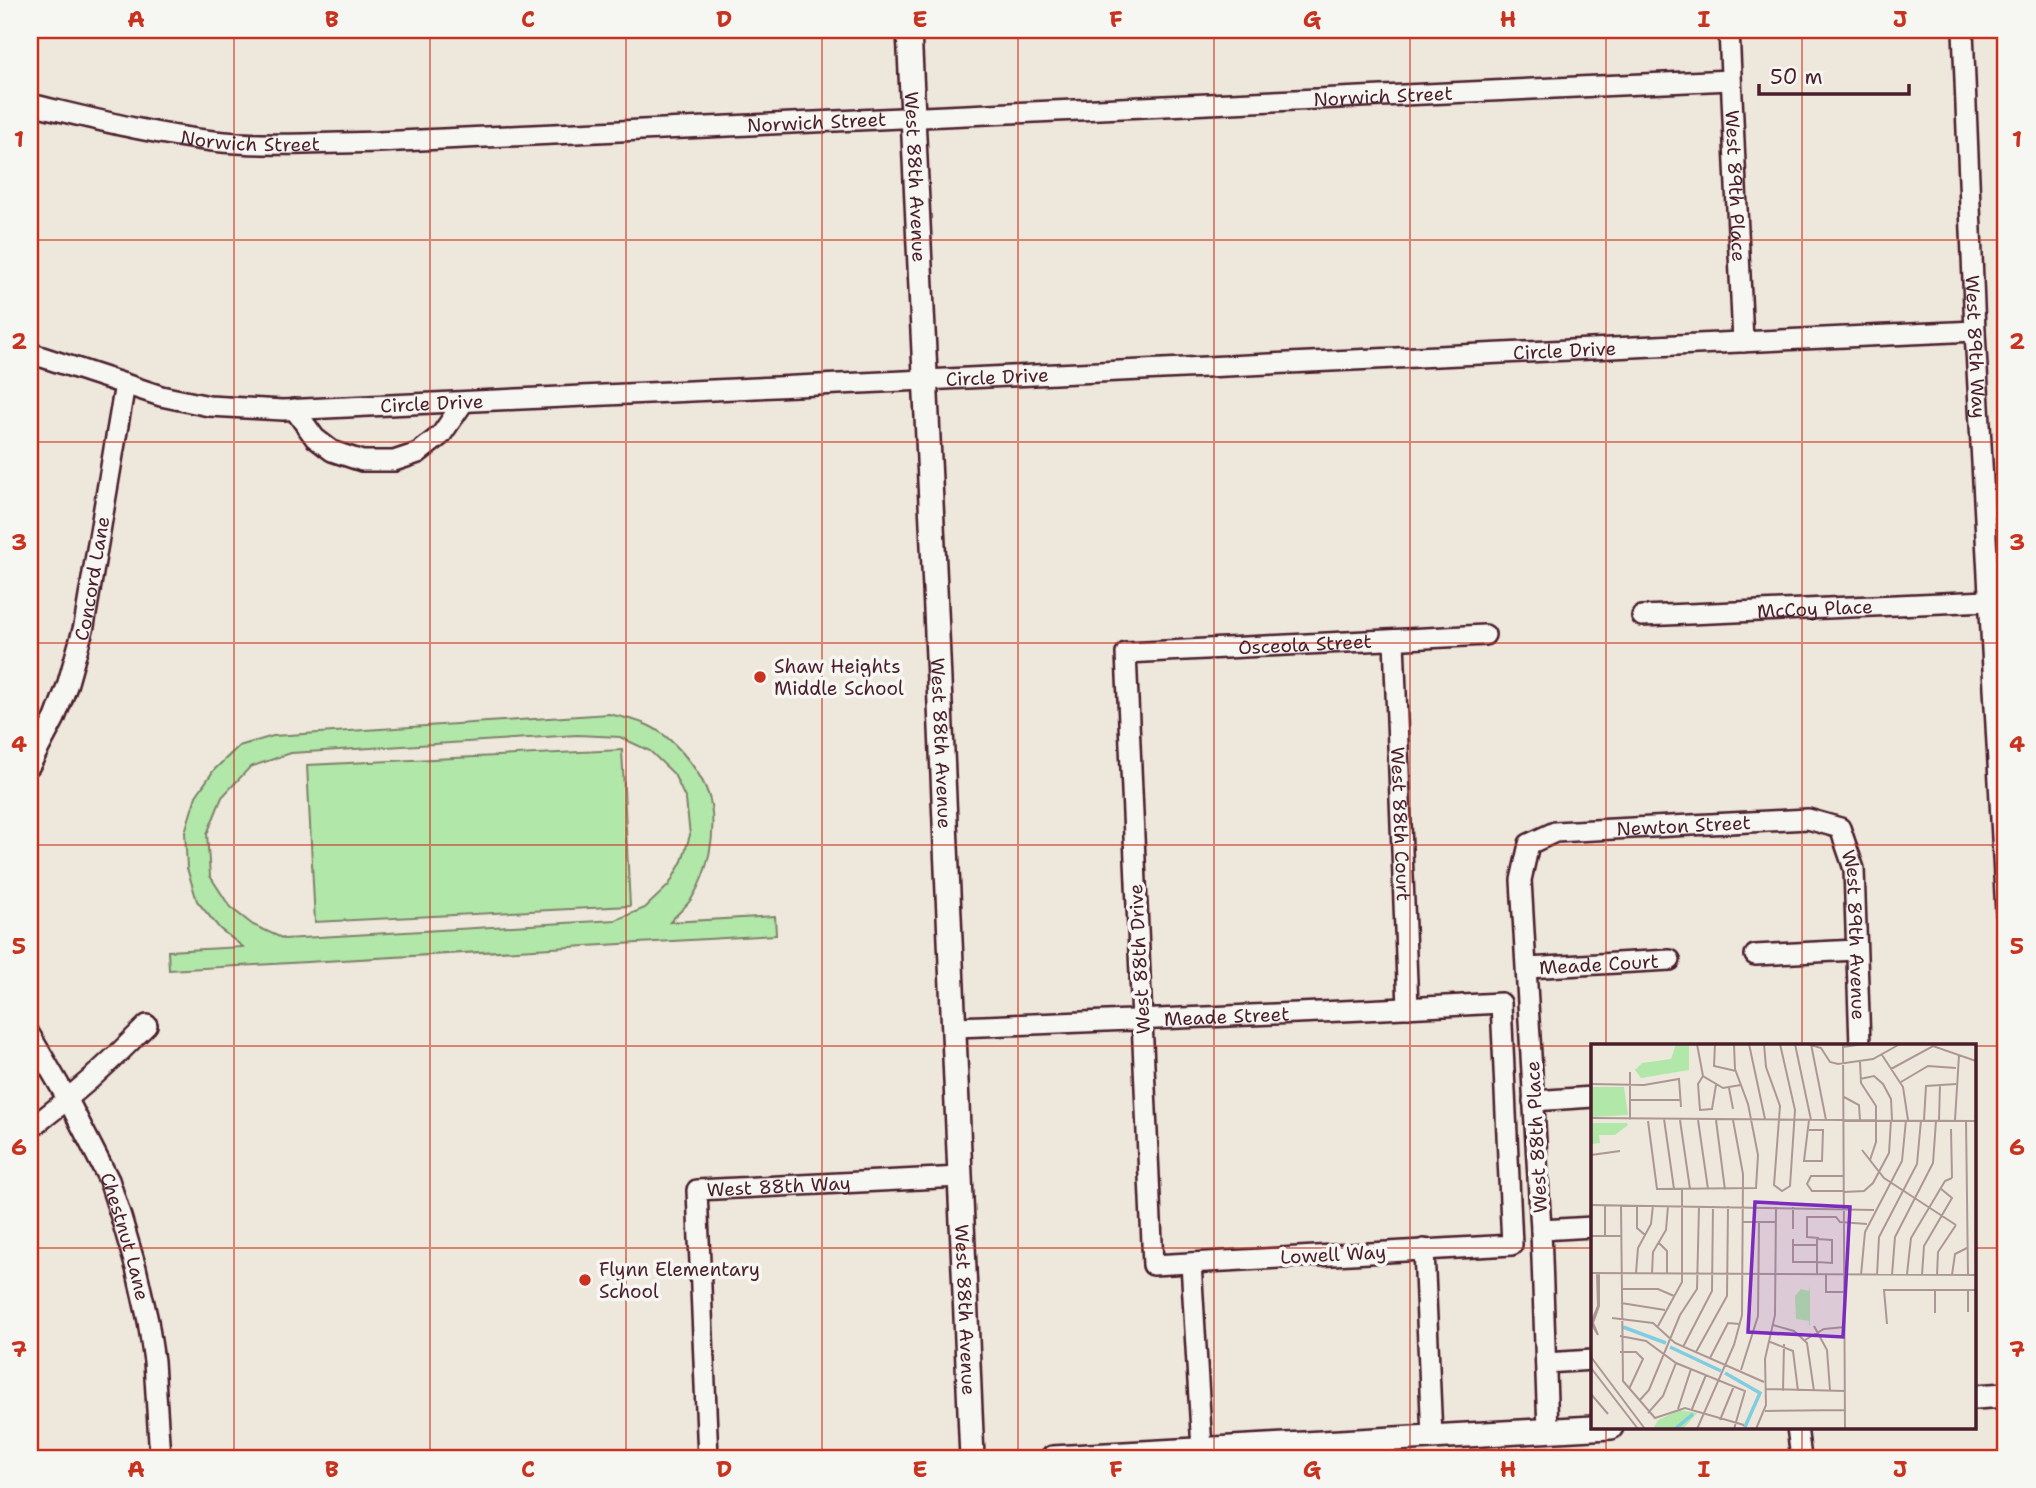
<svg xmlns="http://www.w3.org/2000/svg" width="2036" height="1488" viewBox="0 0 2036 1488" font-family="'Shantell Sans',sans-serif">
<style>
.pitch{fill:#b2e7aa;stroke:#7e836a;stroke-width:2;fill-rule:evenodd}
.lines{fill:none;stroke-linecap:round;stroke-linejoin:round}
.minor-casing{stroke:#4a1f2b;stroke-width:24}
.tertiary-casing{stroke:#4a1f2b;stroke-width:28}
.minor{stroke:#f6f6f2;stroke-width:19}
.tertiary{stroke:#f6f6f2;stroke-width:23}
.grid{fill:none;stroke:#c8321e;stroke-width:2;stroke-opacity:0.55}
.poi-dot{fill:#c8321e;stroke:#f6f6f2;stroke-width:2.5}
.labels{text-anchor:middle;stroke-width:7;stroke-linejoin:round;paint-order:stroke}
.street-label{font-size:19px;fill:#4a1f2b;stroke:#f6f6f2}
.poi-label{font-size:19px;fill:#4a1f2b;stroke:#f6f6f2;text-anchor:start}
.inset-river{fill:none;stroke:#80cce0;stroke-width:3.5}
.inset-road{fill:none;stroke:#ac9795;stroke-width:2}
.view{fill:#7b2cbf;fill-opacity:0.15;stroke:#7b2cbf;stroke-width:3.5}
.inset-edge{fill:none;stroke:#4a1f2b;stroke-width:3.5}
.neatline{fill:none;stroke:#c8321e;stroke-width:2.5}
.grid-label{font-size:23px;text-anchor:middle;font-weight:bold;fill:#c8321e}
</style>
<rect width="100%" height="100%" fill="#eee7db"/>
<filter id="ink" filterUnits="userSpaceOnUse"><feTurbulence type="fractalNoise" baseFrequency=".0143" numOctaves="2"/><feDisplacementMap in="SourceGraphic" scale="14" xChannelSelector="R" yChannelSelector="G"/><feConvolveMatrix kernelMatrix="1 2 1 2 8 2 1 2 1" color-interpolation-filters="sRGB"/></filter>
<g filter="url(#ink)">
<g class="pitch">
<path d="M609,714C621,717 634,719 645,724C673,735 706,776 711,805C716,836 708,872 692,898C686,907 677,914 670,922L775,916L776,935L169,970L168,951L243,947L220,929L197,901L187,868L185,832L196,796L214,770L239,746L273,736ZM577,735L620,737L650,751L674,774L686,800L690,835L682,861L669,885L645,908L616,920L284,939L253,925L230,907L210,876L207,834L222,797L250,767L291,753Z"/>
<polygon points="622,750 630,906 315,922 307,765"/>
</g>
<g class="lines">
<g class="minor-casing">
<g id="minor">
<path id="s1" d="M1729,30L1743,342"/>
<path id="s2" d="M1963,30L1975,331L2006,913"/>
<path id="s3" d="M30,104C90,118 151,134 213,141C267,147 323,143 378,142L1731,80"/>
<path id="s4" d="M30,353L161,396L209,406L283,410L1975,331"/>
<polyline points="294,409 315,438 332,451 362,461 394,461 418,453 441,435 463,403"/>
<path id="s5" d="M1642,616L1988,601"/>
<path id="s6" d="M1394,640L1408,1008"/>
<path id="s7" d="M30,765L55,718L67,686L84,626L125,384"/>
<polyline points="1755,955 1856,950"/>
<path id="s8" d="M1527,968L1670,960"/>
<path id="s9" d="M954,1027C1136,1020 1318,1013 1501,1003L1512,1245L1153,1265C1144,1061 1134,857 1126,653L1485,635"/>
<path id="s10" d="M30,1035L68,1100L109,1180L121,1217L136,1268L148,1321L154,1361L160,1458"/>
<polyline points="1533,1101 1593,1097"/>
<path d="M30,1129C72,1097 110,1063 147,1025"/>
<polyline points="1541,1230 1593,1227"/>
<polyline points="1424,1249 1432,1437"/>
<polyline points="1191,1263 1202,1449"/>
<polyline points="1546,1363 1593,1360"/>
<polyline points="1797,1427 1801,1458"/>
<path id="s11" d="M1548,1431L1541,1230L1521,880L1529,844L1555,832L1808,819L1840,828L1854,869L1860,1045"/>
<path id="s12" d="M708,1458L697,1190L960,1177"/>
</g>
</g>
<g class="tertiary-casing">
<g id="tertiary">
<path id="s13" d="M909,30L936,610L972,1458"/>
<polyline points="1975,1397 2006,1395"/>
<polyline points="1053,1458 1611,1427"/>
</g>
</g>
<use href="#minor" class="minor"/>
<use href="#tertiary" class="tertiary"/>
</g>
</g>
<path class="grid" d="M234,30V1458M430,30V1458M626,30V1458M822,30V1458M1018,30V1458M1214,30V1458M1410,30V1458M1606,30V1045M1802,30V1045M30,240H2006M30,442H2006M30,643H2006M30,845H2006M30,1046H1593M1975,1046H2006M30,1248H1593M1975,1248H2006M1606,1427V1458M1802,1427V1458"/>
<g class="poi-dot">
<circle cx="760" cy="677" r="7"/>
<circle cx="585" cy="1280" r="7"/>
</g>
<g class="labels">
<g class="street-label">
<text dy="7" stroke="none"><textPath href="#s3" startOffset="1358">Norwich Street</textPath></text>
<text dy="7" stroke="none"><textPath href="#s3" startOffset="791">Norwich Street</textPath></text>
<text dy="7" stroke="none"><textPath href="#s3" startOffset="224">Norwich Street</textPath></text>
<text dy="7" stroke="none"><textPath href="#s13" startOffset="147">West 88th Avenue</textPath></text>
<text dy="7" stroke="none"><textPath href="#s1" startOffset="156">West 89th Place</textPath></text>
<text dy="7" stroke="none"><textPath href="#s2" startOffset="317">West 89th Way</textPath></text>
<text dy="7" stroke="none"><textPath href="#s4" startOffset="1544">Circle Drive</textPath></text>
<text dy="7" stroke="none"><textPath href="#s4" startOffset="976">Circle Drive</textPath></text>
<text dy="7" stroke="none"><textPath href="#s4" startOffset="410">Circle Drive</textPath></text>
<text dy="7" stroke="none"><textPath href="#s7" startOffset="198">Concord Lane</textPath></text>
<text dy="7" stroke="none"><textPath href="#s5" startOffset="173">McCoy Place</textPath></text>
<text dy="7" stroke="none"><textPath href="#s9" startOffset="1941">Osceola Street</textPath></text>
<text dy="7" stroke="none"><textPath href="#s13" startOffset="714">West 88th Avenue</textPath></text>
<text dy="7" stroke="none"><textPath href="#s6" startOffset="184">West 88th Court</textPath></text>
<text dy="7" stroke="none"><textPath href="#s11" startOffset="746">Newton Street</textPath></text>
<text dy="7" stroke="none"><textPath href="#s11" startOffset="1013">West 89th Avenue</textPath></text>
<text transform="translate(1139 959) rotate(-93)" y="7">West 88th Drive</text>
<text dy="7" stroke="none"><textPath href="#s8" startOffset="72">Meade Court</textPath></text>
<text dy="7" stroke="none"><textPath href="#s9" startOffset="273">Meade Street</textPath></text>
<text transform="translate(1536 1137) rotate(-93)" y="7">West 88th Place</text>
<text dy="7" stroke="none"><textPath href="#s12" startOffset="350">West 88th Way</textPath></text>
<text dy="7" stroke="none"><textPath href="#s10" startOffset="224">Chestnut Lane</textPath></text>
<text transform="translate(1333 1254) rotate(-3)" y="7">Lowell Way</text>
<text dy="7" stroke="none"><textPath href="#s13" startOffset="1281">West 88th Avenue</textPath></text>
</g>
<g class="poi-label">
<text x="774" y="673">Shaw Heights<tspan x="774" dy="22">Middle School</tspan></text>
<text x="599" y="1276">Flynn Elementary<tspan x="599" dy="22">School</tspan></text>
</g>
</g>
<g transform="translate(1591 1044)">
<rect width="385" height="385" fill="#eee7db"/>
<path d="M85,0H98V26L50,34L44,26L51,19L80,15ZM0,79H36L37,81L24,91H8L9,99L1,100Z" fill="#b2e7aa"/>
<path d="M0,43H33L37,71L0,73ZM89,366L106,369L92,385H62L67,376Z" fill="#b2e7aa"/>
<path d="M219,242V281H218V277L205,275L204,252L210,245L218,247Z" fill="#b2e7aa"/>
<path class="inset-river" d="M32,283L75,299M79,303L130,327M134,329L169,349L153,385M84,385L102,370"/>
<path class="inset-road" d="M106,0L112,32L132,44L150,41M124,0L123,22L145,27M158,0L174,75M173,0L175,23L189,62L183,141L191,147L199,142L204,66L189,0M204,0L220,76M217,0L230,4L239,18L247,20L282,15L309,0M220,0L235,76M252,0L254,385M252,3L273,0M291,11L312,43L317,76M269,18L270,39L285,62V98L279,116M300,25L342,2L385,17M39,28V76M112,32L107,40L109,66L121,65L125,41M269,35L283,32L292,40L300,55L301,76M310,38L337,22L365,24M0,40L53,41L88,35L90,63M138,44L142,65M253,53L268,61L269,76M39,56H90M0,74L385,77M73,75L83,145M89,76L99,145M107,76L117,145M125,76L134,146M218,76L213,117H231L232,86H218M333,76L335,42L365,40M348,76L349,40M364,76L368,11M375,76L377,231M57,77L66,145L165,144L167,111L157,60L144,25L143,0M360,85L361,134M271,106L293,134L365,181M0,111L29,107M252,132H220L216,140L221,147H253M253,148L273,147L282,139L298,109L300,76M0,161L283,166M14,161V192M46,161V184L54,191M30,162L32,337L64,374L94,364L153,381M152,178H184M202,185V163M0,192H30M228,194L216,193V173H245L249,178L276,180M202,195V218H226L241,219V196L226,195V231M67,198L76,207V229M202,201H226M0,229L385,231M6,229L7,262L0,279L7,291L2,279L8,262V229M45,229L47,204L60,180L62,161M61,229L62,208L75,186L77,162M316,230L320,194L354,137L361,134M235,231V248H254M270,231L274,188L311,117L315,76M286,231L288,193L326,120L330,76M301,231L304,193L342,119L345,77M331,231L333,202L361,154L349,144M346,231L347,208L365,181M361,231L364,210L376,204M30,245H67L83,252M344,246V269M377,246V268M30,259L74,266M21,274L62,279L84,299L173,338M296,280L293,246H385M182,281L203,287L216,299L223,347M67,282L91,238V145M223,282L236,306L239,346M29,292L55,297L85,319L154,347L143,385M214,296L233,285L254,283M177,297L202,307L207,347M92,303L121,247L122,162M29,308H45L52,315L38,345M105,308L136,252L137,162M0,313L54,385M119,314L137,279L149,280M0,324L47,385M150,326L167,272L168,178M175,345L254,347M192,347L193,300M0,350L17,370M48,357L58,346L89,271L106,245L108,162M87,365L100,325M101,365L115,331M174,367L254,366M57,369L72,352L85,319M129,376L143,342M106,385L143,301L151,271L152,130L142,76M165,385L175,361L174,315L184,271L185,163"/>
<path class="view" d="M164,158L259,163L252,293L157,288Z"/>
<rect width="385" height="385" class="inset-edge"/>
</g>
<rect width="2036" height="1488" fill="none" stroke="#f6f6f2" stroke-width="77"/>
<path d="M1759 84v10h150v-10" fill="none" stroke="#4a1f2b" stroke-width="3.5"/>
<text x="1770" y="84" font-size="21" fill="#4a1f2b" stroke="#f6f6f2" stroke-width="5" paint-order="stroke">50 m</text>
<rect x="38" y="38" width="1959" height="1412" class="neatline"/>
<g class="grid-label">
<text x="136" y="27">A</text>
<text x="332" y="27">B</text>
<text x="528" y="27">C</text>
<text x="724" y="27">D</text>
<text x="920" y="27">E</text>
<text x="1116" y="27">F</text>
<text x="1312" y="27">G</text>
<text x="1508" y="27">H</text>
<text x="1704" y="27">I</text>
<text x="1900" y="27">J</text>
<text x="19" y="147">1</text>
<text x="2017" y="147">1</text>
<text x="19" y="349">2</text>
<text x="2017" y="349">2</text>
<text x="19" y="550">3</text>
<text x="2017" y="550">3</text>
<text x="19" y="752">4</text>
<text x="2017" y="752">4</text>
<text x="19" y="954">5</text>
<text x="2017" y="954">5</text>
<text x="19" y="1155">6</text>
<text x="2017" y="1155">6</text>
<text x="19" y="1357">7</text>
<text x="2017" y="1357">7</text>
<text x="136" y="1477">A</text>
<text x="332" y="1477">B</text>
<text x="528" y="1477">C</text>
<text x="724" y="1477">D</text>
<text x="920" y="1477">E</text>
<text x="1116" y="1477">F</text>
<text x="1312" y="1477">G</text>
<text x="1508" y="1477">H</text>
<text x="1704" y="1477">I</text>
<text x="1900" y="1477">J</text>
</g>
</svg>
